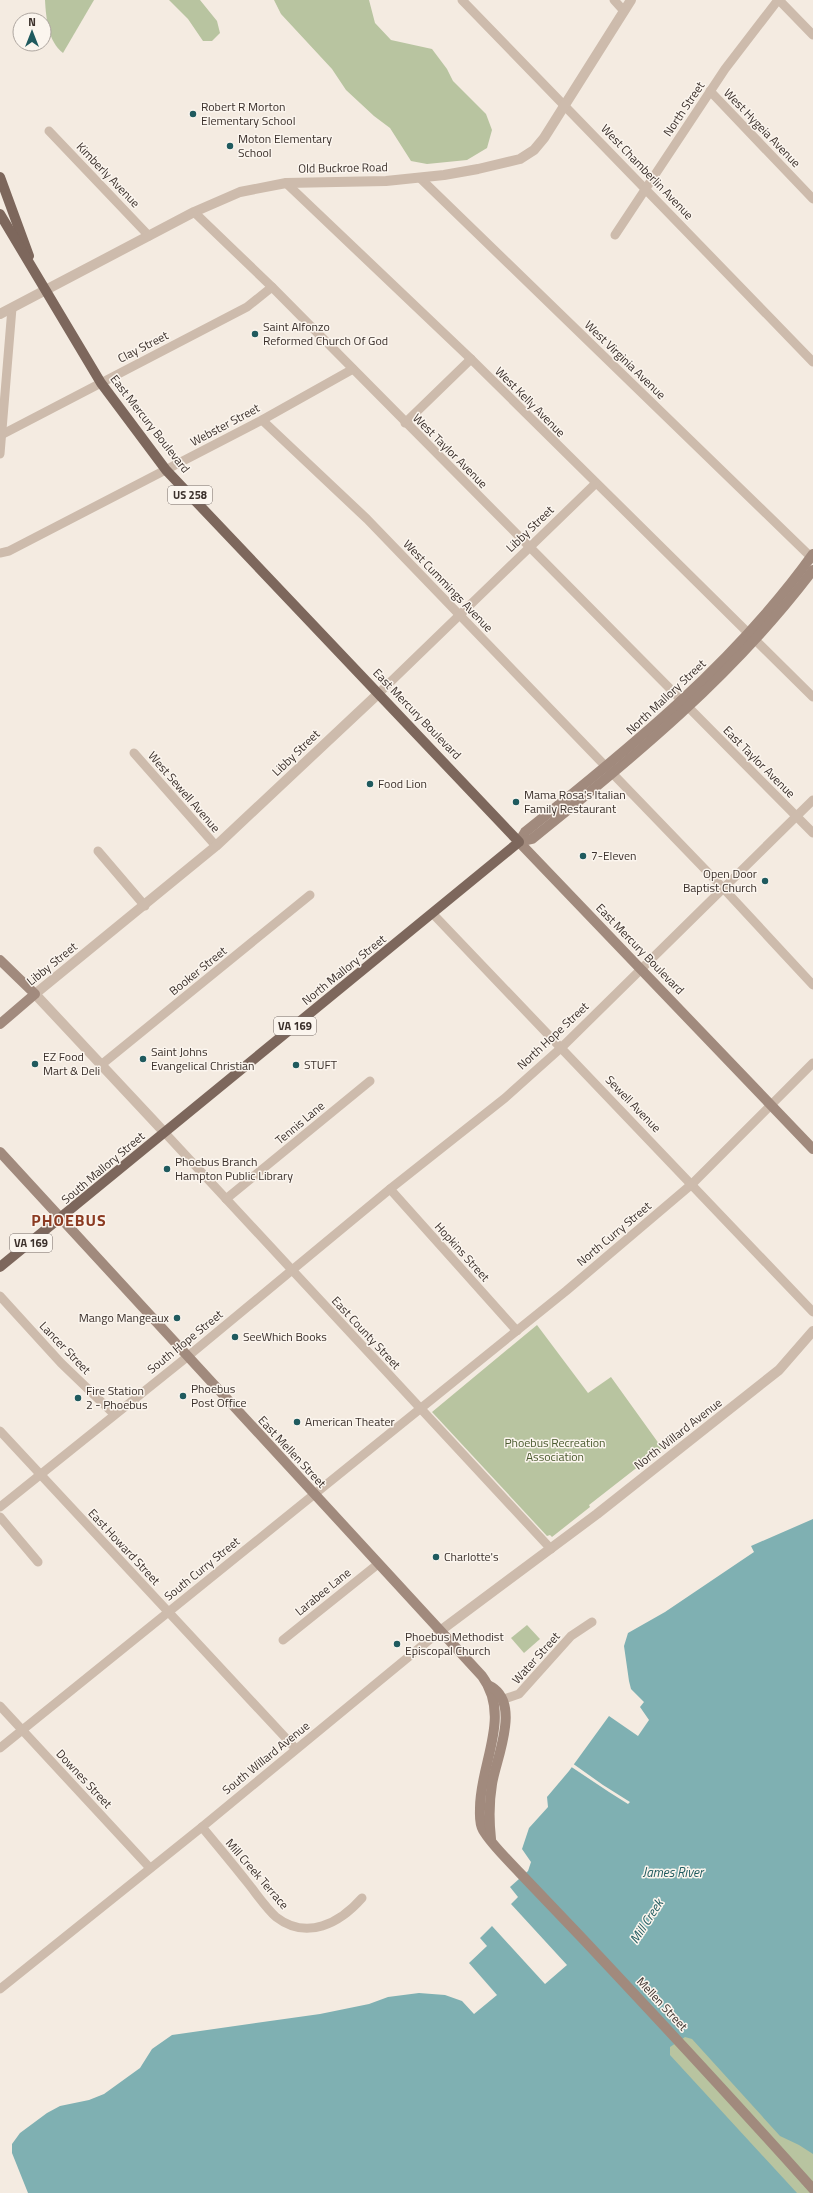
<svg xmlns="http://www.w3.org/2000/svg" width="813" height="2193" viewBox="0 0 813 2193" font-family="'Titillium Web',sans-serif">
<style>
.green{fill:#b8c4a0}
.water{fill:#7fb0b2}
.pier{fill:#f4ebe1}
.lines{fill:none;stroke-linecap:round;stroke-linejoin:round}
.minor{stroke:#cdbbac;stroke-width:9}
.tertiary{stroke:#cdbbac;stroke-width:10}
.secondary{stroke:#a18a7d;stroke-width:10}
.primary{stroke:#7d675c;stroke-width:10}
.poi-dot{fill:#1f5a5e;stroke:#fbf5ee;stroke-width:1.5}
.labels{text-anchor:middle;stroke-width:3;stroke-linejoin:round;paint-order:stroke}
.shield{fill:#fbf5ee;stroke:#756b66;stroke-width:1}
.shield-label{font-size:11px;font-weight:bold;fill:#3b302b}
.poi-label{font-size:12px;fill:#3b302b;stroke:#fbf5ee;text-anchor:start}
.street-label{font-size:12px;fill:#3b302b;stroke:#fbf5ee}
.park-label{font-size:12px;fill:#4a5a2e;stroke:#fbf5ee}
.water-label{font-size:13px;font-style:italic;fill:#1f5a5e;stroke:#fbf5ee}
.district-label{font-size:16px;font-weight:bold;letter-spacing:1px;fill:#8c3b22;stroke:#fbf5ee}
</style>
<rect width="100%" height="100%" fill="#f4ebe1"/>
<g class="green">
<path d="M45,0H94L63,53C48,42 46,18 45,0Z"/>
<polygon points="169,0 200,0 217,21 220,33 212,41 203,41 188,19"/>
<polygon points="274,0 369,0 375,23 391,40 432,49 447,69 453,81 486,114 492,130 487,148 467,160 427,164 411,161 390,128 374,116 346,90 332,69 281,14"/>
<polygon points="537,1325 588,1393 611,1377 662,1448 589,1505 590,1507 552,1537 550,1535 547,1536 432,1412"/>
<polygon points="527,1625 540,1639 524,1653 511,1638"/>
<polygon points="682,2023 813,2133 813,2193 750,2193 661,2049"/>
</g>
<polygon class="water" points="813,1519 813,2154 799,2145 780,2136 692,2039 685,2037 670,2047 670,2055 797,2193 28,2193 12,2153 12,2144 20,2133 47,2113 60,2106 89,2100 104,2094 140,2068 152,2049 172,2035 320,2014 369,2004 388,1997 419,1993 445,1995 462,2001 474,2014 497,1995 469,1963 487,1946 480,1938 492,1926 545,1984 567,1965 511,1904 518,1897 510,1887 528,1871 531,1862 522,1849 529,1828 548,1807 547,1797 569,1771 609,1716 638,1736 649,1720 640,1707 644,1702 631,1689 629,1681 624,1646 628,1633 665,1612 754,1552 751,1546"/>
<polygon class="pier" points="572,1763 603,1785 630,1802 628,1804 609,1792 570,1766"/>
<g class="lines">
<g class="minor">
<polyline points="462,0 813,362"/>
<polyline points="614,0 624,11"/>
<polyline points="779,0 813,35"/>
<polyline points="710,91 813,199"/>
<polyline points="49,131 149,236"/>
<polyline points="420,178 813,559"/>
<polyline points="286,183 471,359 813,697"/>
<polyline points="194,212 272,287 813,833"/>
<polyline points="615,235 725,69 778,0"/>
<polyline points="262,420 367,519 723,888 813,985"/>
<polyline points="405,423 471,359"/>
<polyline points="1,435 247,307 272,287"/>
<polyline points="0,454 12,308"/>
<polyline points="0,553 9,551 262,420 353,369"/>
<polyline points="379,693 595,484"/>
<polyline points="134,753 216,846"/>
<polyline points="98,851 145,906"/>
<polyline points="433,914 813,1312"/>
<polyline points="101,1065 310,895"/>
<polyline points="165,1133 551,1549"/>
<polyline points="390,1189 517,1331"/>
<polyline points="226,1199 370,1081"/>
<polyline points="0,1296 61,1363 114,1414"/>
<polyline points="0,1431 296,1749"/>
<polyline points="0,1507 187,1357 390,1189 505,1098 562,1047 813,800"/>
<polyline points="0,1517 38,1562"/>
<polyline points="283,1640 378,1564"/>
<polyline points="495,1702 519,1694 571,1636 592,1622"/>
<polyline points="0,1706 150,1868"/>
<polyline points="0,1748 566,1291 692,1184 813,1063"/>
<path d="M202,1827C217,1845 232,1863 247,1882C256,1893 265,1907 276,1917C307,1941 340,1923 362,1898"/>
<polyline points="0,1989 202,1827 440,1631"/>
</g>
<g class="tertiary">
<polyline points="0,314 194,212 240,192 286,183 386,181 444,175 478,169 520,159 534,150 544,138 631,0"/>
<polyline points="165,1133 35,994 216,846 379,693"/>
<polyline points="440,1631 597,1514 779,1370 813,1331"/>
</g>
<g class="secondary">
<polyline points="519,842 813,1149"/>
<path d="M519,842L525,832C630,748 734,664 813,554"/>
<path d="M519,842L532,839C634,757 734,675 813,570"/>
<polyline points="0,960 35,994 0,1024"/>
<path d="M0,1152L482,1676C512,1717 480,1763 480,1808C480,1815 479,1823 483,1830C491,1844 508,1860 519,1872C540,1894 561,1916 582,1938C660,2021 737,2104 813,2189"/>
<path d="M488,1685C523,1701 496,1758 492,1784C489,1802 489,1821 491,1839"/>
</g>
<g class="primary">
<polyline points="0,177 29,256"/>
<polyline points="0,214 101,383 166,470 519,842 0,1267"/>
</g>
</g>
<g class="poi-dot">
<circle cx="193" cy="114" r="4"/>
<circle cx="230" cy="146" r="4"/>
<circle cx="255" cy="334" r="4"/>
<circle cx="370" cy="784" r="4"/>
<circle cx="516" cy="802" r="4"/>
<circle cx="583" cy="856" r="4"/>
<circle cx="765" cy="881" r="4"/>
<circle cx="143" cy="1059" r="4"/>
<circle cx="35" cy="1064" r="4"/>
<circle cx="296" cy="1065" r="4"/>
<circle cx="167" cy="1169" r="4"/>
<circle cx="177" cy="1318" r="4"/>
<circle cx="235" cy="1337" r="4"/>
<circle cx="183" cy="1396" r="4"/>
<circle cx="78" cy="1398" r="4"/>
<circle cx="297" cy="1422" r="4"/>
<circle cx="436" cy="1557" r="4"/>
<circle cx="397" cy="1644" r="4"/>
</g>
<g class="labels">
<g class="shield">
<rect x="168" y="486" width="44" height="18" rx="3"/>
<rect x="274" y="1017" width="42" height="18" rx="3"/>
<rect x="10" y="1234" width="42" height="18" rx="3"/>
</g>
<g class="shield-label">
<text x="190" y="499">US 258</text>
<text x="295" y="1030">VA 169</text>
<text x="31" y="1247">VA 169</text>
</g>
<g class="poi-label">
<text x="201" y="111">Robert R Morton<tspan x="201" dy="14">Elementary School</tspan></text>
<text x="238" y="143">Moton Elementary<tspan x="238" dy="14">School</tspan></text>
<text x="263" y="331">Saint Alfonzo<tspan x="263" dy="14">Reformed Church Of God</tspan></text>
<text x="378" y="788">Food Lion</text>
<text x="524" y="799">Mama Rosa's Italian<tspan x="524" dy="14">Family Restaurant</tspan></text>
<text x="591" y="860">7-Eleven</text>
<text x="757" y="878" text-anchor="end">Open Door<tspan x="757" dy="14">Baptist Church</tspan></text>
<text x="151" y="1056">Saint Johns<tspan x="151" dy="14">Evangelical Christian</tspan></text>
<text x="43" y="1061">EZ Food<tspan x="43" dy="14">Mart &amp; Deli</tspan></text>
<text x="304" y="1069">STUFT</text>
<text x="175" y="1166">Phoebus Branch<tspan x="175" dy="14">Hampton Public Library</tspan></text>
<text x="169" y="1322" text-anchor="end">Mango Mangeaux</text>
<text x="243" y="1341">SeeWhich Books</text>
<text x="191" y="1393">Phoebus<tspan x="191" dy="14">Post Office</tspan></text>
<text x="86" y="1395">Fire Station<tspan x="86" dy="14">2 - Phoebus</tspan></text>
<text x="305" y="1426">American Theater</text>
<text x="444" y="1561">Charlotte's</text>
<text x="405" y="1641">Phoebus Methodist<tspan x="405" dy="14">Episcopal Church</tspan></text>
</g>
<g class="street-label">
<text transform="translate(684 109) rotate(-56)" y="4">North Street</text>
<text transform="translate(762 128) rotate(46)" y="4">West Hygeia Avenue</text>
<text transform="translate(343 168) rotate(-1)" y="4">Old Buckroe Road</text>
<text transform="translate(647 172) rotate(46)" y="4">West Chamberlin Avenue</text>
<text transform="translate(108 175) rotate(46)" y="4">Kimberly Avenue</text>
<text transform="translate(143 347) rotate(-27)" y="4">Clay Street</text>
<text transform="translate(625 360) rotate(44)" y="4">West Virginia Avenue</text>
<text transform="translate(530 402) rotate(45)" y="4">West Kelly Avenue</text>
<text transform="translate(150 424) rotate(52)" y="4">East Mercury Boulevard</text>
<text transform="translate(225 425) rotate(-28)" y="4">Webster Street</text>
<text transform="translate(450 451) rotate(45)" y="4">West Taylor Avenue</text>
<text transform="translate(530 529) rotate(-44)" y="4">Libby Street</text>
<text transform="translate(448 586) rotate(46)" y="4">West Cummings Avenue</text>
<text transform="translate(666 697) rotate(-43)" y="4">North Mallory Street</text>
<text transform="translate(417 714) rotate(46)" y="4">East Mercury Boulevard</text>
<text transform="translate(296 753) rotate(-44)" y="4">Libby Street</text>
<text transform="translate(759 762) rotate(45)" y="4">East Taylor Avenue</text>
<text transform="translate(184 792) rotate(49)" y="4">West Sewell Avenue</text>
<text transform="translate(640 949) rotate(46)" y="4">East Mercury Boulevard</text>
<text transform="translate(52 964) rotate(-39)" y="4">Libby Street</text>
<text transform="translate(344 970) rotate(-39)" y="4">North Mallory Street</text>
<text transform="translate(198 971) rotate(-39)" y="4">Booker Street</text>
<text transform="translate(553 1036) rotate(-43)" y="4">North Hope Street</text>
<text transform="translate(633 1104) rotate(46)" y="4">Sewell Avenue</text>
<text transform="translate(300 1123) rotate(-40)" y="4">Tennis Lane</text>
<text transform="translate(103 1168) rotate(-40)" y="4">South Mallory Street</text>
<text transform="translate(614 1234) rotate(-40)" y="4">North Curry Street</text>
<text transform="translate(462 1252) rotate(48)" y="4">Hopkins Street</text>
<text transform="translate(366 1333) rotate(47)" y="4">East County Street</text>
<text transform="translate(185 1342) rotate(-39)" y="4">South Hope Street</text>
<text transform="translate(65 1348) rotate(46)" y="4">Lancer Street</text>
<text transform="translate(678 1434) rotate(-38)" y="4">North Willard Avenue</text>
<text transform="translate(292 1452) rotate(47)" y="4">East Mellen Street</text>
<text transform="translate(124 1547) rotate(47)" y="4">East Howard Street</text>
<text transform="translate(202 1569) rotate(-39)" y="4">South Curry Street</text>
<text transform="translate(323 1592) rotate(-39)" y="4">Larabee Lane</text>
<text transform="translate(536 1658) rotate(-48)" y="4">Water Street</text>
<text transform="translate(266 1758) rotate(-39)" y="4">South Willard Avenue</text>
<text transform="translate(84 1779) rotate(47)" y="4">Downes Street</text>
<text transform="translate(257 1874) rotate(49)" y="4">Mill Creek Terrace</text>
<text transform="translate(662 2004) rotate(47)" y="4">Mellen Street</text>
</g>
<g class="park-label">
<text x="555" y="1447">Phoebus Recreation<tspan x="555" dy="14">Association</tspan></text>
</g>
<g class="water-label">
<text x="673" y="1877">James River</text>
<text transform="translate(646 1921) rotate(-57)" y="5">Mill Creek</text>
</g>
<g class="district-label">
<text x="69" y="1226">PHOEBUS</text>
</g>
</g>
<g transform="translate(32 32)"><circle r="19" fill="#fbf5ee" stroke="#aea6a0"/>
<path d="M0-3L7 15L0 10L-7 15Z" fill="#1f5a5e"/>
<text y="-6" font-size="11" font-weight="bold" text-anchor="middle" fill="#3b302b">N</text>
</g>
</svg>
